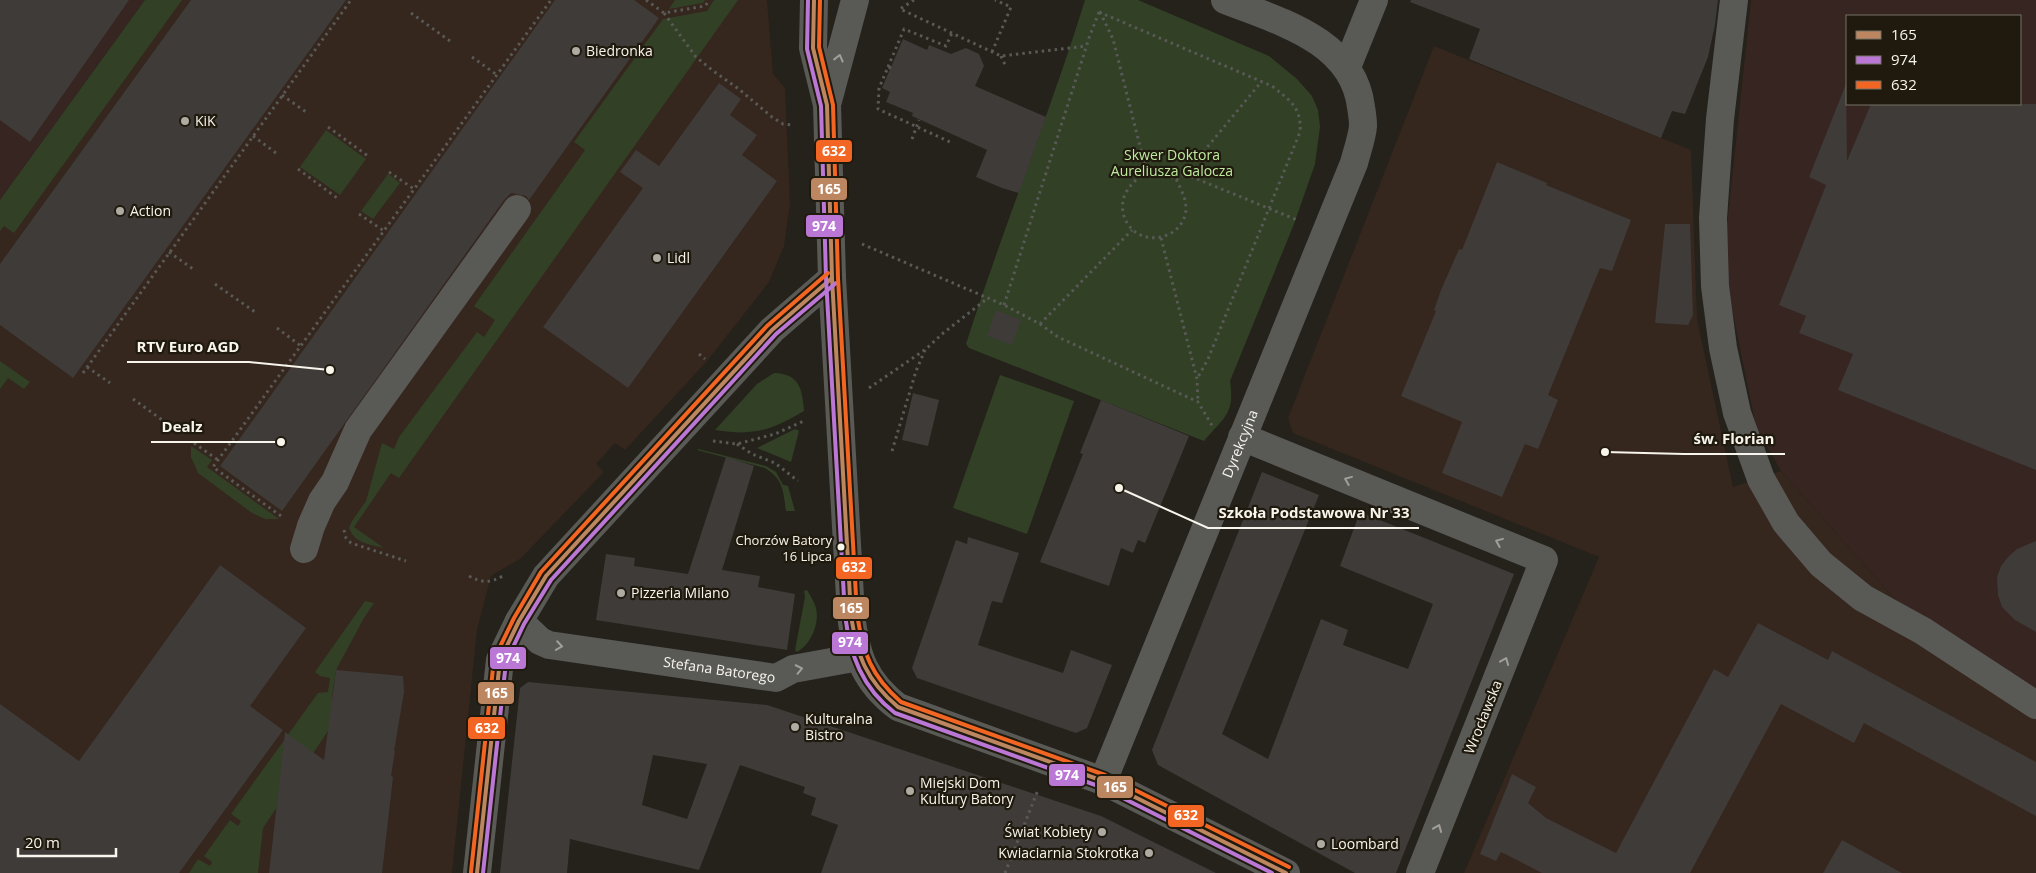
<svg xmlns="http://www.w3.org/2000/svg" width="2036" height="873" viewBox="0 0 2036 873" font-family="'Open Sans',sans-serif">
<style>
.commercial{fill:#35261e}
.industrial{fill:#362521;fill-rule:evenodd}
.green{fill:#324026}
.building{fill:#3f3b38;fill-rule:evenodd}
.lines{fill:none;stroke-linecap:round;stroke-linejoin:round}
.path{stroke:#595956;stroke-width:3;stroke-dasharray:2.5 4;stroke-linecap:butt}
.minor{stroke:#595956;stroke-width:28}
.bus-1-casing{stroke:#1f1a0d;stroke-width:8}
.bus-2-casing{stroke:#1f1a0d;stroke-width:8}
.bus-3-casing{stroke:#1f1a0d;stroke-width:8}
.bus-1{stroke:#bb8660;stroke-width:4}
.bus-2{stroke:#ba77d6;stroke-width:4}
.bus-3{stroke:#f26522;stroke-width:4}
.oneway{stroke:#a19f9a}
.poi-dot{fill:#aeaba2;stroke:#1f1a0d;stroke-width:2}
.bus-dot{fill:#f8f5ec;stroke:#1f1a0d;stroke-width:2}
.labels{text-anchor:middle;stroke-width:4.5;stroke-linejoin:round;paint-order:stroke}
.bus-label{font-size:13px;fill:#f8f5ec;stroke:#1f1a0d;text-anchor:end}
.poi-label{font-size:14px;fill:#f8f5ec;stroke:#1f1a0d;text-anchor:start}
.park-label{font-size:14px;fill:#bfeaa0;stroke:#1f1a0d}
.street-label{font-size:14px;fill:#f8f5ec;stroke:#1f1a0d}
.leader{fill:none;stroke:#f8f5ec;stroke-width:2}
.callout-dot{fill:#f8f5ec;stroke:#1f1a0d;stroke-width:2}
.callout-label{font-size:15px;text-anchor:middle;font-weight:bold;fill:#f8f5ec;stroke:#1f1a0d;stroke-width:4.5;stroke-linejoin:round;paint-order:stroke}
.line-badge{stroke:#1f1a0d;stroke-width:2}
.badge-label{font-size:14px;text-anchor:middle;font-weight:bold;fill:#fff}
</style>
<rect width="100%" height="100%" fill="#24221a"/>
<g class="commercial">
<polygon points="145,0 767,0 773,74 785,88 790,204 784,246 769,282 708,360 625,450 615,443 596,464 604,472 528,551 520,559 491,576 477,630 452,873 0,873 0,200"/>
<polygon points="1434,46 1691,150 1697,319 1733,487 1781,471 1923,631 2036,713 2036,873 1464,873 1599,557 1293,433 1288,418"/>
</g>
<g class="industrial">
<polygon points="0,0 145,0 0,200"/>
<path d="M1751,0H2036V713L1923,631L1781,471L1756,427L1723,264ZM1847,16H2020V104H1847Z"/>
</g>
<g class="green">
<polygon points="145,0 182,0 14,233 4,226 0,231 0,200"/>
<polygon points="675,0 705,0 703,3 669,9"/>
<path d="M714,0H738L399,478L391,473L354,527L384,548C369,544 355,544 349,528L352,521L366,501L382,443L394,449L399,437L477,332L484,337L495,320L474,306L585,150L574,142L663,19L707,11Z"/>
<path d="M1085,0H1138L1269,56L1297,79L1312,96L1318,110L1320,127L1315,164L1294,224L1230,381C1235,414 1224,417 1204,441L969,348L966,344C1003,228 1049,116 1085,0Z"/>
<polygon points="326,130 366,159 340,195 300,167"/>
<polygon points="388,174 400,183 373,219 361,211"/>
<polygon points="0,361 30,382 24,389 8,378 0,389"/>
<path d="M774,373C800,374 802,389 804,411C770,431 754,436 715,430L757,384Z"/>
<polygon points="1000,375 1074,401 1027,534 953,508"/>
<polygon points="795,429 799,431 791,462 757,448"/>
<polygon points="191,446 212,460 207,467 279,519 265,519 252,513 198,473 191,457"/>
<path d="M698,449L766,466L776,472L783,485L788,486L795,511H786C783,491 784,480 765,468L697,450Z"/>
<path d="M807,590C810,595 813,600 815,605C821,620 812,644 797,652L795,650L805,597L804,591Z"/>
<polygon points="365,601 374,603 364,618 336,670 332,696 332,725 263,828 258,873 189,873 198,859 210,866 212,862 204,856 230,820 238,826 241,821 231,814 318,693 328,692 330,678 320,676 315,672"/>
</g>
<g class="building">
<polygon points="0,0 129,0 30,142 0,120"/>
<polygon points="191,0 346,0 73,378 0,325 0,264"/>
<polygon points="555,0 634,0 659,18 529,200 526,196 511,193 504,200 282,511 220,466"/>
<polygon points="1411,0 1718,0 1715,25 1708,57 1685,114 1672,111 1661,138 1469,59 1480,29 1410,2"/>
<polygon points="903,39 927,50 929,45 951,54 966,48 979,54 984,66 975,86 1046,117 1019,193 1002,188 976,177 987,150 912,116 913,113 886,102 890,92 882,88"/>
<polygon points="719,83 741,99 730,115 757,135 742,155 777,181 628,388 543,327 643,188 620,172 636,150 659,166"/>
<polygon points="1846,84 1847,161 1871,104 2036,104 2036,470 1838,390 1853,354 1799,333 1806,316 1779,305 1826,185 1809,177"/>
<polygon points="1497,162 1547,183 1546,185 1631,220 1612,271 1600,268 1548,395 1558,400 1538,449 1525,444 1502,497 1442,473 1462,422 1401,396 1436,311 1434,310 1441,290 1459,249 1462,250"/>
<polygon points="1665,224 1690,224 1693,315 1688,325 1655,323"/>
<polygon points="996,310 1021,320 1012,345 987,336"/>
<polygon points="913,393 939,400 928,446 902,440"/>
<polygon points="1101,400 1189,436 1145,543 1138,540 1133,553 1121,548 1109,586 1040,562 1083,454 1080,453"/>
<polygon points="726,457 754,466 722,570 760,576 758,587 795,594 787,650 596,620 606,554 635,558 634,566 688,574"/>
<polygon points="1262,472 1319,495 1222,734 1268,759 1321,619 1348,630 1343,645 1408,669 1433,604 1340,566 1360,512 1514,574 1396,873 1355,873 1158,765 1152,750"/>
<polygon points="968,537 1019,553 1002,603 992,601 978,645 1063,673 1071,650 1112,665 1087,728 1076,733 917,678 912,668 956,540 967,544"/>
<polygon points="2036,541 2036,632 2015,620 2002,607 1998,595 1997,577 2001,566 2008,557 2017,549"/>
<polygon points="220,565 306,628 250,706 283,730 179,873 0,873 0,704 79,761"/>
<polygon points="1758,623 1828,660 1832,651 2036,762 2036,816 1864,723 1854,743 1781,704 1690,873 1542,873 1501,852 1496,861 1480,854 1512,774 1536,787 1528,803 1546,818 1616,853 1714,669 1728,677"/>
<polygon points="336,670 403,676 404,692 394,751 395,751 391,776 393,777 382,873 269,873 285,732 324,760"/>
<path d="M528,682L767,705L1101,816L1216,873H821L838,825L811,815L816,798L803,793L805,787L740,765L699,870L570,839L567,873H500L520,688ZM653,755L707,764L687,819L642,805Z"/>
<polygon points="1842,840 1902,873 1823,873"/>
</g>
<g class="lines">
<g class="path">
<polyline points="646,0 664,13 705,6 710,0"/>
<polyline points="914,0 900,9 1001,56 1087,46"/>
<path d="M1099,12L1272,86C1289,100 1302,107 1300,132L1208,359L1197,379"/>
<polyline points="1100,12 1113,39 1146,170"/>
<polyline points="411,13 450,41"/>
<polyline points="664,13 696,57 712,70 740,90 772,117 783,124 794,125"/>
<polyline points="992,52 1011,7 995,0"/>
<polyline points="1001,56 1006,67"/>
<polyline points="472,57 497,75"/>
<polyline points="888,67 904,29 946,46 952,33"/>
<polyline points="891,68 888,67 879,88 878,109 950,142"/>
<polyline points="282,95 306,112"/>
<polyline points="328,127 368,156"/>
<polyline points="253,136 276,153"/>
<polyline points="912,139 919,120"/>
<polyline points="298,169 337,198"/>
<path d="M1146,170L1165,173L1176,179C1179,185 1183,193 1185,200C1194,238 1137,254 1124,216C1122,210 1122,203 1124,197C1128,186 1138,178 1146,170Z"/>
<polyline points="389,172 414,189"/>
<polyline points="1185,174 1297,220"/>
<polyline points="1176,179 1185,174 1262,81"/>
<polyline points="359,214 384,231"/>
<polyline points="1161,238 1197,379 1198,402"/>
<polyline points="862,244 1004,305 1040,324 1058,337 1198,402 1213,427"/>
<polyline points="169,252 193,269"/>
<polyline points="215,284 255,312"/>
<polyline points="1004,305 1089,38 1099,12"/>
<polyline points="1040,324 1132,230"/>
<polyline points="277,328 301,346"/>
<polyline points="699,354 705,359"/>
<polyline points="87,367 110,383"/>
<polyline points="83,373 351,0"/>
<polyline points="869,388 926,349 942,334 988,298"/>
<polyline points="133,399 172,427"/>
<polyline points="713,441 737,444 775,434 806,420"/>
<polyline points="194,443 218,460"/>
<polyline points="737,444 752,454 775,463 798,481"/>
<polyline points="892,451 916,371 925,350"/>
<polyline points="281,516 213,467 551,0"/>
<polyline points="344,530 346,538 351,543 406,561"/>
<path d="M469,576C482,583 490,583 503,576"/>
<polyline points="1005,873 1038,790"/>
</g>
<g class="minor">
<path d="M814,0L813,48L827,105L832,278L851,615C856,655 864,681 898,707L1103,781L1286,873"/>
<polyline points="1734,0 1720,119 1713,218 1715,286 1723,348 1737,413 1761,479 1786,523 1821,564 1863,598 1923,631 2036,705"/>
<polyline points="1347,67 1374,0"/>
<polyline points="828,101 855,0"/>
<polyline points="1242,437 1544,560 1420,873"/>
<polyline points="304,549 311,526 322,501 335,482 358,430 517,209"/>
<path id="s1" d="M519,621L540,641L549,645L776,678L793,669L859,657"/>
<path id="s2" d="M1103,781L1354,163C1357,151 1362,138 1363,126C1363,120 1362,113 1361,107C1353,40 1278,21 1225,0"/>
<polyline points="477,873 500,660 519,621 546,576 772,330 832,278"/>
</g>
<g class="bus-1-casing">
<g id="bus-1">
<path d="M814,0L813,48L827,105L832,278L851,615C857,656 866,680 898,707L1103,781L1286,873"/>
<polyline points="477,873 500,660 519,621 546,576 772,330 832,278"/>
</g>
</g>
<g class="bus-2-casing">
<g id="bus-2">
<path d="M808,0L807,49L821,106L826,278L845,615C850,655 862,688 895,713L1101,787L1272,873"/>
<polyline points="483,873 506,662 524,624 551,580 776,334 836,283"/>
</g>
</g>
<g class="bus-3-casing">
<g id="bus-3">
<path d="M820,0L819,47L833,105L838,278L857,614C863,653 871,676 901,702L1105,775L1289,867"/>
<polyline points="471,872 494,659 514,618 541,572 767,326 828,273"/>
</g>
</g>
<use href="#bus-1" class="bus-1"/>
<use href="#bus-2" class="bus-2"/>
<use href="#bus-3" class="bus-3"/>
</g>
<defs><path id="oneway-chevron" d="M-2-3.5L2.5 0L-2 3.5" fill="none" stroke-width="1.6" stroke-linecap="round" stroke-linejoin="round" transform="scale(1.25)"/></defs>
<g class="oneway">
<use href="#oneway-chevron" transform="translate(839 58) rotate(-76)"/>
<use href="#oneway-chevron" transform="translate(1348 480) rotate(-158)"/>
<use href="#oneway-chevron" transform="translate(1499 542) rotate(-158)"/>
<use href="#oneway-chevron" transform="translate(559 646) rotate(8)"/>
<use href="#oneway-chevron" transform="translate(1505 661) rotate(-68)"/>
<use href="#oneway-chevron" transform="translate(799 669) rotate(-12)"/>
<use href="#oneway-chevron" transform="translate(1438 828) rotate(-68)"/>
</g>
<g class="poi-dot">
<circle cx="576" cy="51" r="5"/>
<circle cx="185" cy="121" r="5"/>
<circle cx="120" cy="211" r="5"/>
<circle cx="657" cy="258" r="5"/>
<circle cx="621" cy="593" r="5"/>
<circle cx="795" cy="727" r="5"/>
<circle cx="910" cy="791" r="5"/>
<circle cx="1102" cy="832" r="5"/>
<circle cx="1321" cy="844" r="5"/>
<circle cx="1149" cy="853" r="5"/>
</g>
<circle class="bus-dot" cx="841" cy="547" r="4.5"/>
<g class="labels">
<g class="bus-label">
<text x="832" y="545">Chorzów Batory<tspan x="832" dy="16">16 Lipca</tspan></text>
</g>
<g class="poi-label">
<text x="586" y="56">Biedronka</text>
<text x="195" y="126">KiK</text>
<text x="130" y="216">Action</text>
<text x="667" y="263">Lidl</text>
<text x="631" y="598">Pizzeria Milano</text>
<text x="805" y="724">Kulturalna<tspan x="805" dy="16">Bistro</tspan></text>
<text x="920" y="788">Miejski Dom<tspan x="920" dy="16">Kultury Batory</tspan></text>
<text x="1092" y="837" text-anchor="end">Świat Kobiety</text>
<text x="1331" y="849">Loombard</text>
<text x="1139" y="858" text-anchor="end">Kwiaciarnia Stokrotka</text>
</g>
<g class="park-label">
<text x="1172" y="160">Skwer Doktora<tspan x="1172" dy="16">Aureliusza Galocza</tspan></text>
</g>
<g class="street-label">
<text dy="5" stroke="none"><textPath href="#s2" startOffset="364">Dyrekcyjna</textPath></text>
<text dy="5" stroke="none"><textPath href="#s1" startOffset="211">Stefana Batorego</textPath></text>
<text transform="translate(1483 717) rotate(-68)" y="5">Wrocławska</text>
</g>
</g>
<path class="leader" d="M330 370L249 362H127M281 442L212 442H151M1605 452L1684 454H1785M1119 488L1208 528H1419"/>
<g class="callout-dot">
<circle cx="330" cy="370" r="5"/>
<circle cx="281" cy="442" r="5"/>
<circle cx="1605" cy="452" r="5"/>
<circle cx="1119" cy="488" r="5"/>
</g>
<g class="callout-label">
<text x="188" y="352">RTV Euro AGD</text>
<text x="182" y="432">Dealz</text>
<text x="1734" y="444">św. Florian</text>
<text x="1314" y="518">Szkoła Podstawowa Nr 33</text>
</g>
<g class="line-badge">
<rect x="815" y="139" width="38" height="24" rx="5" fill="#f26522"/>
<rect x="810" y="177" width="38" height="24" rx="5" fill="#bb8660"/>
<rect x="805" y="214" width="39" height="24" rx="5" fill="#ba77d6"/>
<rect x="835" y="556" width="38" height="24" rx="5" fill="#f26522"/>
<rect x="832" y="596" width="38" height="24" rx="5" fill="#bb8660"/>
<rect x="831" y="631" width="38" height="24" rx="5" fill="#ba77d6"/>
<rect x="489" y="646" width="38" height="24" rx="5" fill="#ba77d6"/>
<rect x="477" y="681" width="38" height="24" rx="5" fill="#bb8660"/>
<rect x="467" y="716" width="39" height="24" rx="5" fill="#f26522"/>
<rect x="1048" y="763" width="38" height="24" rx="5" fill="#ba77d6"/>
<rect x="1096" y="775" width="38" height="24" rx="5" fill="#bb8660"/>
<rect x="1167" y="804" width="38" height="24" rx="5" fill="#f26522"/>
</g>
<g class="badge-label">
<text x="834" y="156">632</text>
<text x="829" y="194">165</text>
<text x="824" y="231">974</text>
<text x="854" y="572">632</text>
<text x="851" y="613">165</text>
<text x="850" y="647">974</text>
<text x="508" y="663">974</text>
<text x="496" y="698">165</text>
<text x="487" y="733">632</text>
<text x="1067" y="780">974</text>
<text x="1115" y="792">165</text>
<text x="1186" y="820">632</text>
</g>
<rect x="1846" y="15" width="175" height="90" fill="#1f1a0d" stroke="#767266"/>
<rect x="1856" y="31" width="25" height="8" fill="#bb8660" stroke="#767266"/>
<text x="1891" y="40" font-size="15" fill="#f8f5ec">165</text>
<rect x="1856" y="56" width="25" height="8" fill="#ba77d6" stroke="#767266"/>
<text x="1891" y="65" font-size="15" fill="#f8f5ec">974</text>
<rect x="1856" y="81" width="25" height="8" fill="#f26522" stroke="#767266"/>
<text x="1891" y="90" font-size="15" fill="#f8f5ec">632</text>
<path d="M18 848v8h98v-8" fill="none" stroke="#f8f5ec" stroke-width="2.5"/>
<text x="25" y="848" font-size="15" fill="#f8f5ec" stroke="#1f1a0d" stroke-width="4" paint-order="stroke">20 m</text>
</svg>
